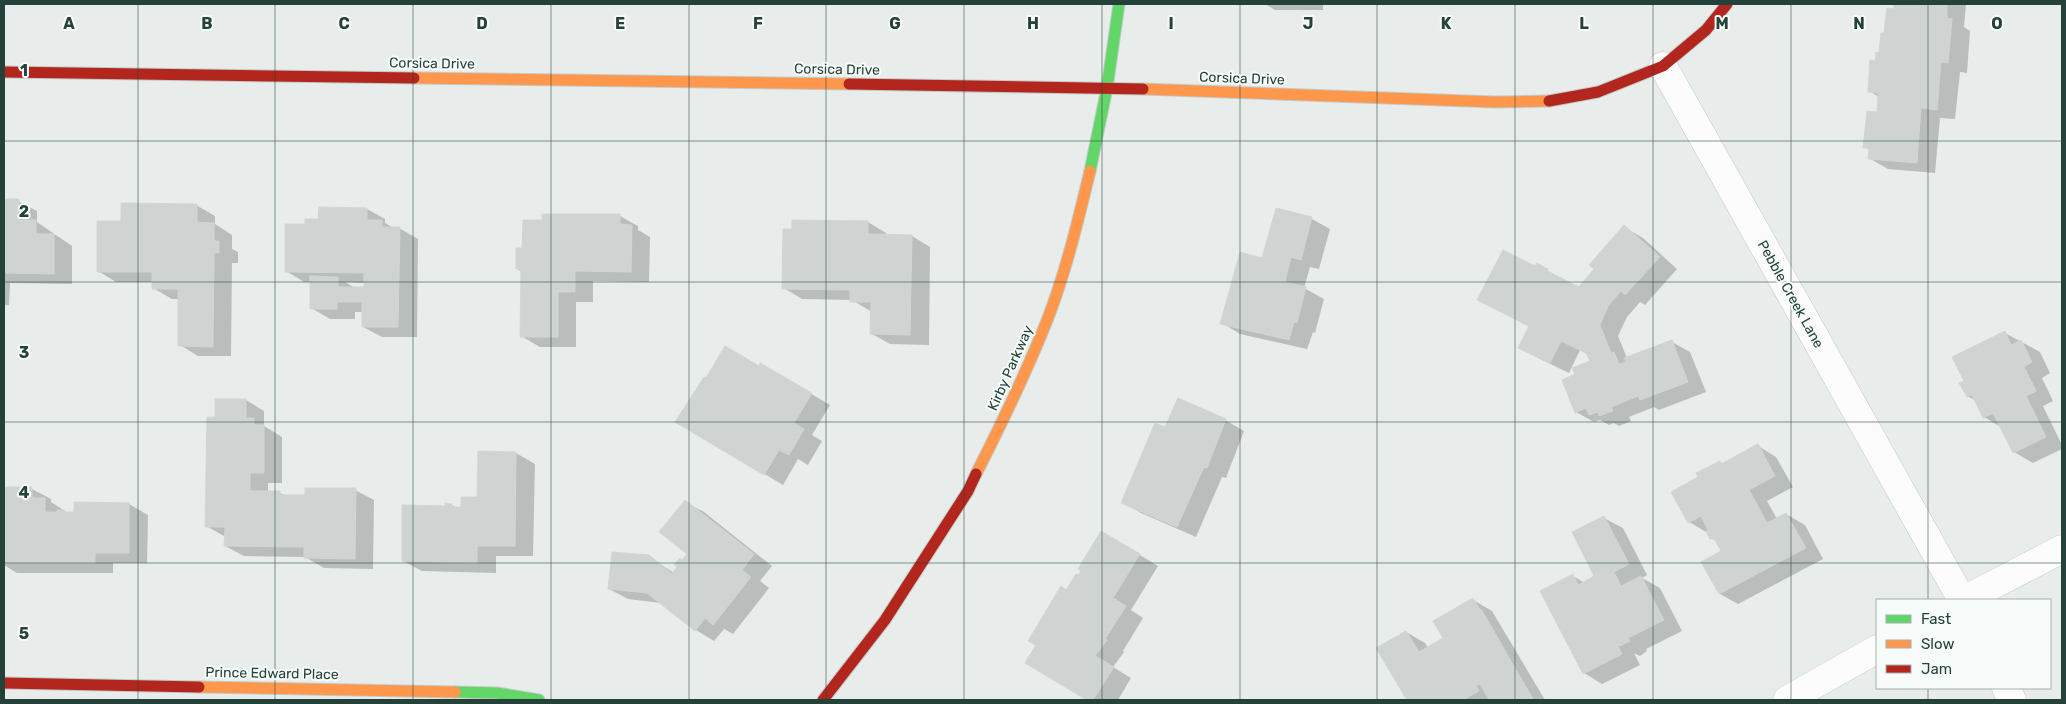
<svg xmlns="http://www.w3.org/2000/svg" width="2066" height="704" viewBox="0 0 2066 704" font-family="Rubik,sans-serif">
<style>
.shadow{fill:#0003;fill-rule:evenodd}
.building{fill:#cfd4d2;stroke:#d1d6d4}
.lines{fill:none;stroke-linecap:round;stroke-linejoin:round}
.street-casing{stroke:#c5cac8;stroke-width:29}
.fast-casing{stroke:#c3cbc8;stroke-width:13}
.slow-casing{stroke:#c3cbc8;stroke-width:13}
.jam-casing{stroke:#c3cbc8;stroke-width:13}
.street{stroke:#fcfcfc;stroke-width:28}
.fast{stroke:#63d668;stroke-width:11}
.slow{stroke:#ff974d;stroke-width:11}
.jam{stroke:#b3261e;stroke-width:11}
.grid{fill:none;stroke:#24423a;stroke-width:1;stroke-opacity:0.55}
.labels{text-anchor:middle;stroke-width:4;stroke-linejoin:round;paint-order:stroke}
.street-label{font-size:14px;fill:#24423a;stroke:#f7fbf9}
.grid-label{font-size:16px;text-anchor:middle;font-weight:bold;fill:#24423a;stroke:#f7fbf9;stroke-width:4;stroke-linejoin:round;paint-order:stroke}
</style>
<rect width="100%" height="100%" fill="#e8edeb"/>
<g class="shadow">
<polygon points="1265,4 1323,4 1323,10 1275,10"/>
<polygon points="1895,4 1966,4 1964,27 1970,31 1967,73 1960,72 1955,119 1940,118 1935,173 1888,169 1869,158 1870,150 1865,147 1878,113 1879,97 1869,91 1876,62 1881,54 1885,35 1895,10"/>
<polygon points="4,201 18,201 37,211 37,222 72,246 72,284 10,283 9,305 4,305"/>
<polygon points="196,205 215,216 215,224 232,235 232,249 238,252 238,263 232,263 231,356 198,356 180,345 180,299 172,299 153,288 153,282 116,282 98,271 123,223"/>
<path d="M367,209L385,219V223L394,228H399L418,239L417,337H382L363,327V312H355V319H330L311,308V282H304L286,271L306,225L320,220ZM345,282L365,283V288H355Z"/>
<polygon points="1277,209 1312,219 1330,229 1319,269 1310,267 1304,288 1324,299 1315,333 1313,332 1307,349 1240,334 1222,323 1263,259"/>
<polygon points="620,216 638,226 638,230 650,237 649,282 593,281 593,302 576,302 576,347 540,347 521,336 522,272 517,269 523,249 543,222"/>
<polygon points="868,222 886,233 886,236 912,236 930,247 929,345 890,344 872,334 872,312 852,300 802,299 784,288"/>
<polygon points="1624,227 1643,238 1677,269 1645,305 1640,302 1627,317 1618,336 1627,358 1672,342 1690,352 1706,392 1659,410 1654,407 1629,417 1631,421 1619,426 1614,423 1609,425 1600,420 1594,422 1576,412 1576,375 1591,362 1588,354 1580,350 1569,373 1538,358 1520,347 1530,327 1479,300 1536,268 1537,265 1579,288 1596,269"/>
<polygon points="2005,333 2040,352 2050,373 2042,378 2053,401 2043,406 2062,445 2062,449 2033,463 2014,452 2001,427 1984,417 1977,401 1967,396 1965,381"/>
<polygon points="761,364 830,405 812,435 822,441 808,465 798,459 783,485 677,422 707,380 759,367"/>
<polygon points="246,400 264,411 264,426 282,437 282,483 268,483 268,492 280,493 286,496 306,497 355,490 374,500 373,569 324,568 305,557 244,556 225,546 226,537 206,526 216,418"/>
<polygon points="1225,420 1244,431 1226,478 1222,477 1196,537 1141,513 1122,502 1166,429"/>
<polygon points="1758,446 1776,457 1793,487 1767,501 1777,519 1786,514 1805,525 1823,559 1738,604 1720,594 1723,551 1718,542 1711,538 1708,533 1689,522 1700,478 1720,462 1724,464"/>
<polygon points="479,453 516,453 535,464 533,556 496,556 496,573 422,571 403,561 446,507 452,505 457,508 462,508 478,498"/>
<polygon points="4,489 32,489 51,499 51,502 68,513 76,513 76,504 129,504 148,515 147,563 113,563 113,573 17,573 4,565"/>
<polygon points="685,502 704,512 772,566 760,581 769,588 733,634 724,629 714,641 696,630 661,603 628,599 609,589 648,556 674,573 689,554"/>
<polygon points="1604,518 1623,528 1647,575 1642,578 1660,588 1682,631 1646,649 1647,651 1640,656 1634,653 1640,665 1602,684 1584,673 1573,576 1585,583 1596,577"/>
<polygon points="1120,543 1158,566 1131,610 1143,618 1123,651 1124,652 1113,667 1131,678 1118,700 1090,700 1027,662 1067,591 1079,577"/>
<polygon points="1473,600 1492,611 1545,700 1408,700 1378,649 1406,632 1425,643 1428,648 1445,638"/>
</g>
<g class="building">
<polygon points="1894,4 1947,4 1947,18 1952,19 1948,63 1941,62 1937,110 1921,108 1917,163 1868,159 1869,148 1863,148 1867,111 1877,112 1878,93 1868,92 1870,60 1875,61 1876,52 1879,53 1881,33 1884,33 1887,8 1894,9"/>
<polygon points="4,199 19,199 19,220 36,220 36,234 54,234 54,274 4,273"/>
<polygon points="121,203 197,204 197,222 214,223 214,241 219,241 219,253 214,253 213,347 178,346 178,289 152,289 152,272 97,272 97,221 121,221"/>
<polygon points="319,207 367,208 367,220 382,220 382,227 400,227 398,327 362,327 362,302 337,302 337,309 310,309 310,276 338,277 338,287 364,287 364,273 285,272 285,224 305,224 305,219 318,219"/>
<polygon points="1276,208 1312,217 1301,260 1291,257 1285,282 1306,287 1297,323 1294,322 1289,340 1220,324 1240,252 1262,258"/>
<polygon points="542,214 620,214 620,224 632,225 631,272 575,271 575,292 558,292 558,337 520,337 521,269 516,269 516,248 522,248 523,220 542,220"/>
<polygon points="792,220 868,221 868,234 912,235 910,335 870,334 871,302 850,302 850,290 782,289 783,229 792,229"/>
<polygon points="1624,225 1660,257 1625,295 1621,291 1608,306 1600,325 1611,353 1614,352 1619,364 1626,362 1624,358 1672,340 1688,382 1640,400 1638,396 1611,407 1613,411 1599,416 1598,412 1589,415 1586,408 1575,413 1562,380 1575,374 1572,368 1590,361 1586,353 1561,341 1550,363 1518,348 1529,326 1477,300 1503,250 1535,266 1537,263 1548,269 1547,271 1579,287 1594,269 1589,265"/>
<polygon points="2005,331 2011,345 2021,340 2032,362 2024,367 2036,391 2026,396 2046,437 2013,453 1993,413 1983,418 1972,395 1967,397 1959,383 1964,381 1952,357"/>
<polygon points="725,346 759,366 760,363 812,393 794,423 804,429 789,455 779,450 764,475 675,422 704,377 706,378"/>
<polygon points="1178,398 1226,419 1207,468 1204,467 1177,527 1121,503 1155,423 1165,427"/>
<polygon points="215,399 246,399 246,418 254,418 254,425 264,425 264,473 250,473 250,491 280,491 280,495 305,495 305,488 356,488 355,559 304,558 304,547 224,546 225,527 205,527 207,417 215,417"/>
<polygon points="1758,444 1775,476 1749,490 1767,523 1786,513 1806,548 1719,594 1701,562 1721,551 1714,538 1710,539 1706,531 1708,530 1701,516 1688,523 1671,492 1698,477 1696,473 1720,461 1721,464"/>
<polygon points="478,451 516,452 515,546 477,546 477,563 402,561 402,505 445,506 445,503 452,504 452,507 461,507 461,497 477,497"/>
<polygon points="4,487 32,487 32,498 45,498 45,512 57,512 57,510 65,510 65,512 74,512 74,502 129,503 129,553 95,553 95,563 4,563"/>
<polygon points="685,500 754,554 742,570 751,577 713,625 705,618 695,631 647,593 608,589 612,552 649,555 672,574 677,567 674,565 680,558 682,560 687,554 659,532"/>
<polygon points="1604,516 1629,564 1614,572 1621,586 1641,576 1664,620 1628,638 1630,641 1620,646 1617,644 1622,654 1583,674 1540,591 1573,574 1578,585 1594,576 1572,532"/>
<polygon points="1101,531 1140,554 1113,598 1126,606 1105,639 1107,640 1095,656 1114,667 1093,700 1087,700 1025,663 1036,645 1028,641 1061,586 1066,590 1076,574 1078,575 1081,571 1078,569"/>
<polygon points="1473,598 1480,610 1481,609 1533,699 1530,700 1489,700 1480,684 1476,686 1479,691 1466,698 1468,700 1407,700 1376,648 1406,631 1419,652 1443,638 1433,621"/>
</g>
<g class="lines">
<g class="street-casing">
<g id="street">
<polyline points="1663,66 1962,600"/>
<polyline points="1964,600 2062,549"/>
<polyline points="2006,688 2012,700"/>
<polyline points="1787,700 1877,649"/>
</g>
</g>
<g class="fast-casing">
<g id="fast">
<polyline points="1090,171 1107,88 1119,4"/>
<polyline points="455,692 497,693 539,700"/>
</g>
</g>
<g class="slow-casing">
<g id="slow">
<polyline points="414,78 849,84"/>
<polyline points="1143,89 1495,102 1549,101"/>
<path d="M976,474C1002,423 1027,371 1048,318C1066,271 1078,221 1090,171"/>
<polyline points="199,687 455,692"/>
</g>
</g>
<g class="jam-casing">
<g id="jam">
<polyline points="4,72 414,78"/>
<polyline points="849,84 1143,89"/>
<polyline points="1549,101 1598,92 1663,66 1706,30 1727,4"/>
<polyline points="4,683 199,687"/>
<polyline points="823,700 885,620 968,491 976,474"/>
</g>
</g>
<use href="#street" class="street"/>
<use href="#fast" class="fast"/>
<use href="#slow" class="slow"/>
<use href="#jam" class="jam"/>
</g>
<path class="grid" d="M138,4V700M275,4V700M413,4V700M551,4V700M689,4V700M826,4V700M964,4V700M1102,4V700M1240,4V700M1377,4V700M1515,4V700M1653,4V700M1791,4V700M1928,4V600M4,141H2062M4,282H2062M4,422H2062M4,563H2062M1928,688V700"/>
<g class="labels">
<g class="street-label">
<text transform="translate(432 63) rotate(1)" y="5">Corsica Drive</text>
<text transform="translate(837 69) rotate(1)" y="5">Corsica Drive</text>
<text transform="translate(1242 78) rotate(2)" y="5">Corsica Drive</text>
<text transform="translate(1791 294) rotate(61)" y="5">Pebble Creek Lane</text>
<text transform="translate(1010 368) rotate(-66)" y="5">Kirby Parkway</text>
<text transform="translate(272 673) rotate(1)" y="5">Prince Edward Place</text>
</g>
</g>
<g class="grid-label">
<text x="69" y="29">A</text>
<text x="207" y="29">B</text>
<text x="344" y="29">C</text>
<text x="482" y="29">D</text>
<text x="620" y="29">E</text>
<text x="758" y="29">F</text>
<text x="895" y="29">G</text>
<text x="1033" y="29">H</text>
<text x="1171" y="29">I</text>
<text x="1308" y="29">J</text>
<text x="1446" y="29">K</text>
<text x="1584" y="29">L</text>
<text x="1722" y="29">M</text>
<text x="1859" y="29">N</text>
<text x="1997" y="29">O</text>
<text x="24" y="76">1</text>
<text x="24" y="217">2</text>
<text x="24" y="358">3</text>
<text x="24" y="498">4</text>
<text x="24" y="639">5</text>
</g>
<rect width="2066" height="704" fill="none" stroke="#24423a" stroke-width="10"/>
<rect x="1876" y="599" width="175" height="90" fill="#f7fbf9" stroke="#a3b1ad"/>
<rect x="1886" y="615" width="25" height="8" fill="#63d668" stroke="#a3b1ad"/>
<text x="1921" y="624" font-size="15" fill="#24423a">Fast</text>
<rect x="1886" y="640" width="25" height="8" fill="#ff974d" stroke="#a3b1ad"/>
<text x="1921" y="649" font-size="15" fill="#24423a">Slow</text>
<rect x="1886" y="665" width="25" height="8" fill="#b3261e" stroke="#a3b1ad"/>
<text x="1921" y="674" font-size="15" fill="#24423a">Jam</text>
</svg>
